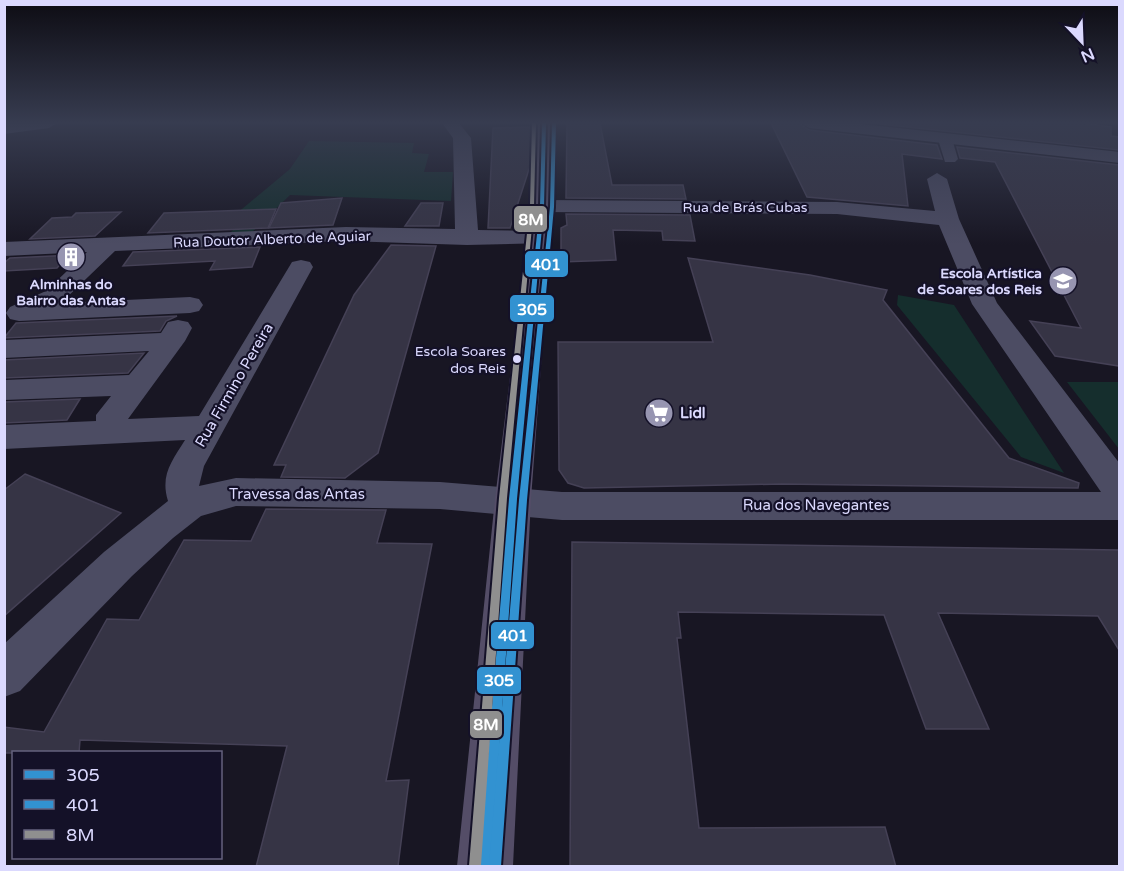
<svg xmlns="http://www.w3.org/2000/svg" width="1124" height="871" viewBox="0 0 1124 871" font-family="'Varela Round',sans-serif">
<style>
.green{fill:#152e2d}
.building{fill:#363445;stroke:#454156;stroke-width:1.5}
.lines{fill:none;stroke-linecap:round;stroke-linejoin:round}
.pedestrian{fill:#4c4c63;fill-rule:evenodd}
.minor{fill:#4c4c63;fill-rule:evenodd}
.secondary{fill:#4f5069;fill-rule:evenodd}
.primary{fill:#544d67;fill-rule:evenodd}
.bus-1-casing{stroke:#141128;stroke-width:4}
.bus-2-casing{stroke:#141128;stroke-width:4}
.bus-3-casing{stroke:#141128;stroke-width:4}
.bus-1{fill:#3292d1;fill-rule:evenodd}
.bus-2{fill:#3292d1;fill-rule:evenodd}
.bus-3{fill:#8f8f8f;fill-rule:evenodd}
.bus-dot{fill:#dbd9fe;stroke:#141128;stroke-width:2}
.labels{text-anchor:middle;stroke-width:4.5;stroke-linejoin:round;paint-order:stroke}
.far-street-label{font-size:14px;fill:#dbd9fe;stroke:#141128}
.far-poi-label{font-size:14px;font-weight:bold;fill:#dbd9fe;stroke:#141128;text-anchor:end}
.bus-label{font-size:14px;fill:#dbd9fe;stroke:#141128;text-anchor:end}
.street-label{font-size:15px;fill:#dbd9fe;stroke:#141128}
.poi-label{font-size:15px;font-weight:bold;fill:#dbd9fe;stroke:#141128;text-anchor:start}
.line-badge{stroke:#141128;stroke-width:2}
.badge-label{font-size:16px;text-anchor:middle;font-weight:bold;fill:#fff}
</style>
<rect width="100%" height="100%" fill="#181623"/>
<g class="green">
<polygon points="309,141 414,143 412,153 429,154 424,172 453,172 451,201 290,195 247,237 228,235 247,216 236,214 290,169"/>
<polygon points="898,295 954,305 1064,473 1021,457 897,305"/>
<polygon points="1067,382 1119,382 1119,449"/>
</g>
<g class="building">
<polygon points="567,123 600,123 612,185 683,185 686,199 566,198"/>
<polygon points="771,123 799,123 809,130 937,145 942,159 902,154 908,206 807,197"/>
<polygon points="871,123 1083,123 1111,127 1111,136 1119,137 1119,150"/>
<polygon points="534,127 532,160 510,228 488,228 493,128"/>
<polygon points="957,147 1119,165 1119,366 1055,356 1030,321 1081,328 995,162 960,158"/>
<polygon points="342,198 333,225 269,228 281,203"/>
<polygon points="421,203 443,203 439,226 405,226"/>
<polygon points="276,209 268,228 148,233 164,213"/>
<polygon points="121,212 95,236 30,239 52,218 72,217 76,213"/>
<polygon points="566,214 690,215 695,241 663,240 662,231 613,230 616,260 561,262 561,228 567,225"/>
<polygon points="391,245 436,246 378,453 345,478 281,477 286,465 274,465 354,295"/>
<polygon points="260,247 252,267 210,270 215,261 123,266 133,252"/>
<polygon points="74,255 66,258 57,268 4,271 4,263 10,258"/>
<polygon points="688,258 810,275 887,290 883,300 1009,458 1079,483 1078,488 782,484 584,488 568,483 559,470 558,342 713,342"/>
<polygon points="177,316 166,321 160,331 4,338 16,323"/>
<polygon points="144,353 128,373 4,378 4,360"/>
<polygon points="80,399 67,420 4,423 4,402"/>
<polygon points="25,474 121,513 4,616 4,490"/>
<polygon points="266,509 386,510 377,543 432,544 386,781 409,780 398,866 256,867 287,746 80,740 79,753 4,753 4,727 44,732 107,619 139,620 184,540 251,541"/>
<polygon points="572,542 1119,550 1119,650 1098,616 938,613 989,729 926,729 884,615 678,612 681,638 677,638 699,828 885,827 896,867 570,867"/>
</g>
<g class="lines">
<polygon class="pedestrian" points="945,135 952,139 958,159 955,162 945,162 938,139"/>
<g class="minor">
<polygon points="442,123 459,123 471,138 478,230 539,231 547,233 550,238 547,243 467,245 346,241 115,251 61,303 190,297 199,299 203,305 199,311 190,313 19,321 10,319 6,313 10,307 46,291 87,252 4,256 4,242 346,227 455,229 453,138"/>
<polygon points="801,123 852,123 1120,152 1120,163 809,128"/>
<path d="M937,173L947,179L959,219L997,303L1120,464V520H562L440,509L236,506L201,516L173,538L132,576L20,691L4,697V644L104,552L168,501C160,475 172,461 185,440L4,449V425L96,421V415L111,396L4,400V380L129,375L149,351L4,358V340L161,333L168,322L178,320L188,322L192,328L185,341L128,419L199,416L289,267L292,262L301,260L310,262L313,267L204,466L199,486L236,478L440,482L562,492H1101L972,304L939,225L837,214L542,212L535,210L531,206L535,202L542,200L837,202L935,211L927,179Z"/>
</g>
<polygon class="secondary" points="57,123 49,128 4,134 4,124"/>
<polygon class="primary" points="536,123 552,123 553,206 531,499 513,866 457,866 495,499 531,206"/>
<g class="bus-1-casing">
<polygon id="bus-1" points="542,123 546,123 544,206 517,499 491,866 479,866 509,499 540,206"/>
</g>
<g class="bus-2-casing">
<polygon id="bus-2" points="552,123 556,123 554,207 527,500 501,866 489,866 519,500 550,207"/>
</g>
<g class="bus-3-casing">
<polygon id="bus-3" points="532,123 536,123 534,205 507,498 481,865 481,866 469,866 499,498 530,205"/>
</g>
<use href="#bus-1" class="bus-1"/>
<use href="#bus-2" class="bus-2"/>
<use href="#bus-3" class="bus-3"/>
</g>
<linearGradient id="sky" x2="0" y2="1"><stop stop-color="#0d0c13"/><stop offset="0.5" stop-color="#373c50"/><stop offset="1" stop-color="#373c50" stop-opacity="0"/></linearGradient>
<rect width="1124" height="245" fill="url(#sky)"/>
<defs>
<g id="building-disc" transform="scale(1.5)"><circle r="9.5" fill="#9795b1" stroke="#141128"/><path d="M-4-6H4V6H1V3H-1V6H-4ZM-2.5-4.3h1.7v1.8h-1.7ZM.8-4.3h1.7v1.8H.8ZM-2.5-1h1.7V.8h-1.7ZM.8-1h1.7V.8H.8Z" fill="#fff"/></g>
<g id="school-disc" transform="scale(1.5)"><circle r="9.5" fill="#9795b1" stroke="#141128"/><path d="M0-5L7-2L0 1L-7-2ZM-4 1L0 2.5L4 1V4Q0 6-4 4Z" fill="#fff"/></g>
<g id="supermarket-disc" transform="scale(1.5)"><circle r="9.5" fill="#9795b1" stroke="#141128"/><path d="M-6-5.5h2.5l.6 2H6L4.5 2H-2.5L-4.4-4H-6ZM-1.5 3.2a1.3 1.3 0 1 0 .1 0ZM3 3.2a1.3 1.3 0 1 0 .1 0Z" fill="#fff"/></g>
</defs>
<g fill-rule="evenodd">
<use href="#building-disc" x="71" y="257"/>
<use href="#school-disc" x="1063" y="281"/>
<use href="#supermarket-disc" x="659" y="413"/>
</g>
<circle class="bus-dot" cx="517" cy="359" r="5"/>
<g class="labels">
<g class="far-street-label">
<text x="745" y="212">Rua de Brás Cubas</text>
<text transform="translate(272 239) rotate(-2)" y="5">Rua Doutor Alberto de Aguiar</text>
</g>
<g class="far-poi-label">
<text x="1042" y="278">Escola Artística<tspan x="1042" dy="16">de Soares dos Reis</tspan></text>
<text x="71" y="289" text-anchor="middle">Alminhas do<tspan x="71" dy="16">Bairro das Antas</tspan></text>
</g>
<g class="bus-label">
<text x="506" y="356">Escola Soares<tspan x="506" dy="17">dos Reis</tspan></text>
</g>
<g class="street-label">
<text transform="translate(234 385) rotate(-60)" y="5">Rua Firmino Pereira</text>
<text x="297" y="499">Travessa das Antas</text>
<text x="816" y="510">Rua dos Navegantes</text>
</g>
<g class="poi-label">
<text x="680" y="418">Lidl</text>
</g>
</g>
<g class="line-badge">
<rect x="513" y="205" width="35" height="28" rx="6" fill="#8f8f8f"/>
<rect x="524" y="250" width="45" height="28" rx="6" fill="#3292d1"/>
<rect x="509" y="294" width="46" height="29" rx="6" fill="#3292d1"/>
<rect x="490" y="621" width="45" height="29" rx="6" fill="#3292d1"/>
<rect x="476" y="666" width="46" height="29" rx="6" fill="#3292d1"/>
<rect x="469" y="710" width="34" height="29" rx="6" fill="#8f8f8f"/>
</g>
<g class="badge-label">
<text x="531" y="225">8M</text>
<text x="546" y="270">401</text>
<text x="532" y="315">305</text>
<text x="513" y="641">401</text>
<text x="499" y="686">305</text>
<text x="486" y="730">8M</text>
</g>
<rect width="1124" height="871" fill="none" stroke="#dbd9fe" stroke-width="12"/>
<rect x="12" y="751" width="210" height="108" fill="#141128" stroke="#64617e" stroke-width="1.5"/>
<rect x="24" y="770" width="30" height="9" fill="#3292d1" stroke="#64617e" stroke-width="1.5"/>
<text x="66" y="781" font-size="18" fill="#dbd9fe">305</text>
<rect x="24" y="800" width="30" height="9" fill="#3292d1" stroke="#64617e" stroke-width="1.5"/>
<text x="66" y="811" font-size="18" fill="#dbd9fe">401</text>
<rect x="24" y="830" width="30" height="9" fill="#8f8f8f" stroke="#64617e" stroke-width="1.5"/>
<text x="66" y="841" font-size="18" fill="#dbd9fe">8M</text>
<g transform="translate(1082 42) rotate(157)" stroke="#141128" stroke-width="4.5" paint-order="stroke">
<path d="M0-4.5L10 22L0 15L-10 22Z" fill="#dbd9fe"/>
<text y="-9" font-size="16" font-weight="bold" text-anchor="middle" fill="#dbd9fe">N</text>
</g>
</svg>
